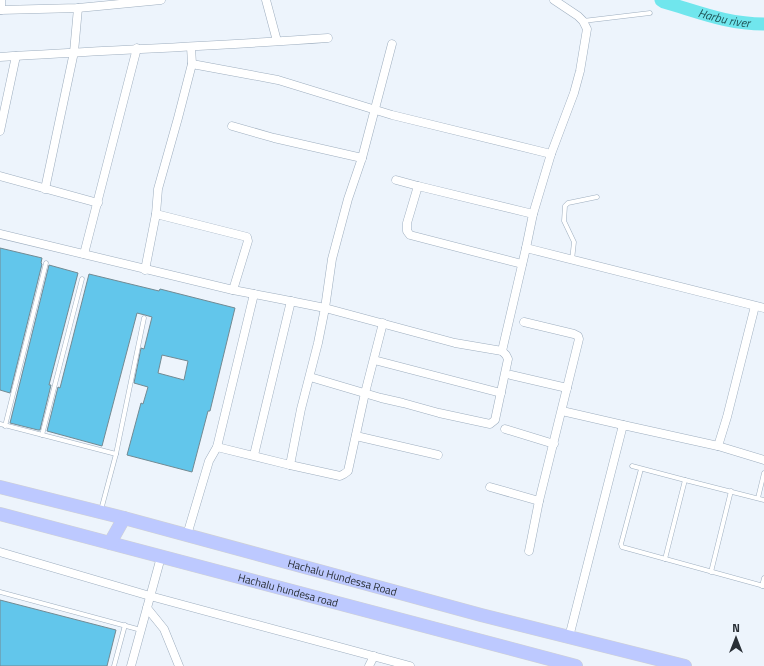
<svg xmlns="http://www.w3.org/2000/svg" width="764" height="666" viewBox="0 0 764 666" font-family="'Titillium Web',sans-serif">
<style>
.lines{fill:none;stroke-linecap:round;stroke-linejoin:round}
.river{stroke:#70e6ed;stroke-width:13}
.building{fill:#62c6eb;stroke:#728a93;fill-rule:evenodd}
.service-casing{stroke:#9eaebf;stroke-width:5}
.minor-casing{stroke:#9eaebf;stroke-width:9}
.primary-casing{stroke:#d0d1d3;stroke-width:14}
.service{stroke:#fff;stroke-width:4}
.minor{stroke:#fff;stroke-width:8}
.primary{stroke:#bdc9ff;stroke-width:13}
.labels{text-anchor:middle;stroke-width:3;stroke-linejoin:round;paint-order:stroke}
.street-label{font-size:11px;fill:#292f36;stroke:#edf4fc}
.water-label{font-size:12px;font-style:italic;fill:#1f5356;stroke:#edf4fc}
</style>
<rect width="100%" height="100%" fill="#edf4fc"/>
<g class="lines">
<path class="river" id="s1" d="M661,0L664,2C699,12 727,24 764,24"/>
</g>
<g class="building">
<polygon points="0,248 42,258 41,263 42,264 10,393 0,390"/>
<polygon points="49,265 78,273 49,385 51,385 40,430 38,430 10,423"/>
<path d="M89,274L159,291L160,289L235,308L210,411H208L192,472L127,455L141,403L143,404L148,387L134,383L141,348L144,349L152,317L145,315L137,313L102,446L47,431L58,387L60,388ZM162,355L188,361L184,380L158,373Z"/>
<polygon points="0,600 116,630 107,666 0,666"/>
</g>
<g class="lines">
<g class="service-casing">
<g id="service">
<polyline points="583,21 650,13"/>
<polyline points="572,260 574,242 564,221 565,206 568,203 597,197"/>
<polyline points="0,424 116,454 144,318"/>
<polyline points="5,426 46,263"/>
<polyline points="42,435 82,279"/>
<polyline points="632,466 685,480"/>
<polyline points="641,469 621,544 622,547 764,586"/>
<polyline points="758,498 764,473"/>
<polyline points="101,510 116,454"/>
<polyline points="665,559 685,480 764,500"/>
<polyline points="711,572 731,491"/>
<polyline points="762,586 764,578"/>
<polyline points="0,592 141,630"/>
<polyline points="114,666 125,625"/>
</g>
</g>
<g class="minor-casing">
<g id="minor">
<polyline points="1,0 1,10"/>
<polyline points="266,0 277,41"/>
<polyline points="0,10 78,8 161,0"/>
<polyline points="191,47 192,64"/>
<path d="M0,57C109,50 219,46 328,38"/>
<polyline points="232,126 274,138 362,158"/>
<polyline points="0,131 16,56"/>
<polyline points="0,176 98,203"/>
<polyline points="396,180 418,186"/>
<polyline points="45,189 74,52 78,8"/>
<polyline points="156,214 247,237 248,241 233,290"/>
<polyline points="0,234 233,290 280,299 325,308 455,343 502,351 506,355 508,359 495,420 490,424 439,413 403,403 381,398 310,377"/>
<polyline points="526,248 533,214 551,154 574,93 580,71 587,29 583,21 578,16 554,0"/>
<polyline points="84,254 137,48"/>
<polyline points="522,264 410,235 407,231 407,223 418,186 533,214"/>
<polyline points="145,270 156,214 158,189 178,118 192,64 278,80 392,115 551,154"/>
<polyline points="524,322 574,334 578,336 579,339 539,501 529,551"/>
<polyline points="502,351 526,248 764,308"/>
<polyline points="374,360 501,393"/>
<polyline points="511,375 567,388"/>
<polyline points="562,411 623,425"/>
<polyline points="505,429 554,444"/>
<polyline points="356,436 438,455"/>
<polyline points="718,446 727,417 755,306"/>
<polyline points="217,447 290,465 340,476 344,474 348,471 365,393 383,323"/>
<polyline points="254,455 291,301"/>
<polyline points="290,465 301,409 318,343 325,308 332,259 348,199 362,158 392,44"/>
<polyline points="490,487 539,501"/>
<polyline points="187,535 209,461 217,447 254,294"/>
<polyline points="0,552 150,596 410,666"/>
<polyline points="147,608 164,629 179,666"/>
<polyline points="569,637 623,425 718,446 764,460"/>
<polyline points="131,666 161,557"/>
<polyline points="369,666 374,656"/>
</g>
</g>
<g class="primary-casing">
<g id="primary">
<path id="s2" d="M0,487L124,518L481,615L685,666"/>
<path id="s3" d="M0,514L576,666"/>
<polyline points="110,543 124,518"/>
</g>
</g>
<use href="#service" class="service"/>
<use href="#minor" class="minor"/>
<use href="#primary" class="primary"/>
</g>
<g class="labels">
<g class="street-label">
<text dy="4" stroke="none"><textPath href="#s2" startOffset="354">Hachalu Hundessa Road</textPath></text>
<text dy="4" stroke="none"><textPath href="#s3" startOffset="298">Hachalu hundesa road</textPath></text>
</g>
<g class="water-label">
<text dy="4" stroke="none"><textPath href="#s1" startOffset="66">Harbu river</textPath></text>
</g>
</g>
<g transform="translate(736 638)" stroke="#edf4fc" stroke-width="3" paint-order="stroke">
<path d="M0-3L7 15L0 10L-7 15Z" fill="#292f36"/>
<text y="-6" font-size="11" font-weight="bold" text-anchor="middle" fill="#292f36">N</text>
</g>
</svg>
